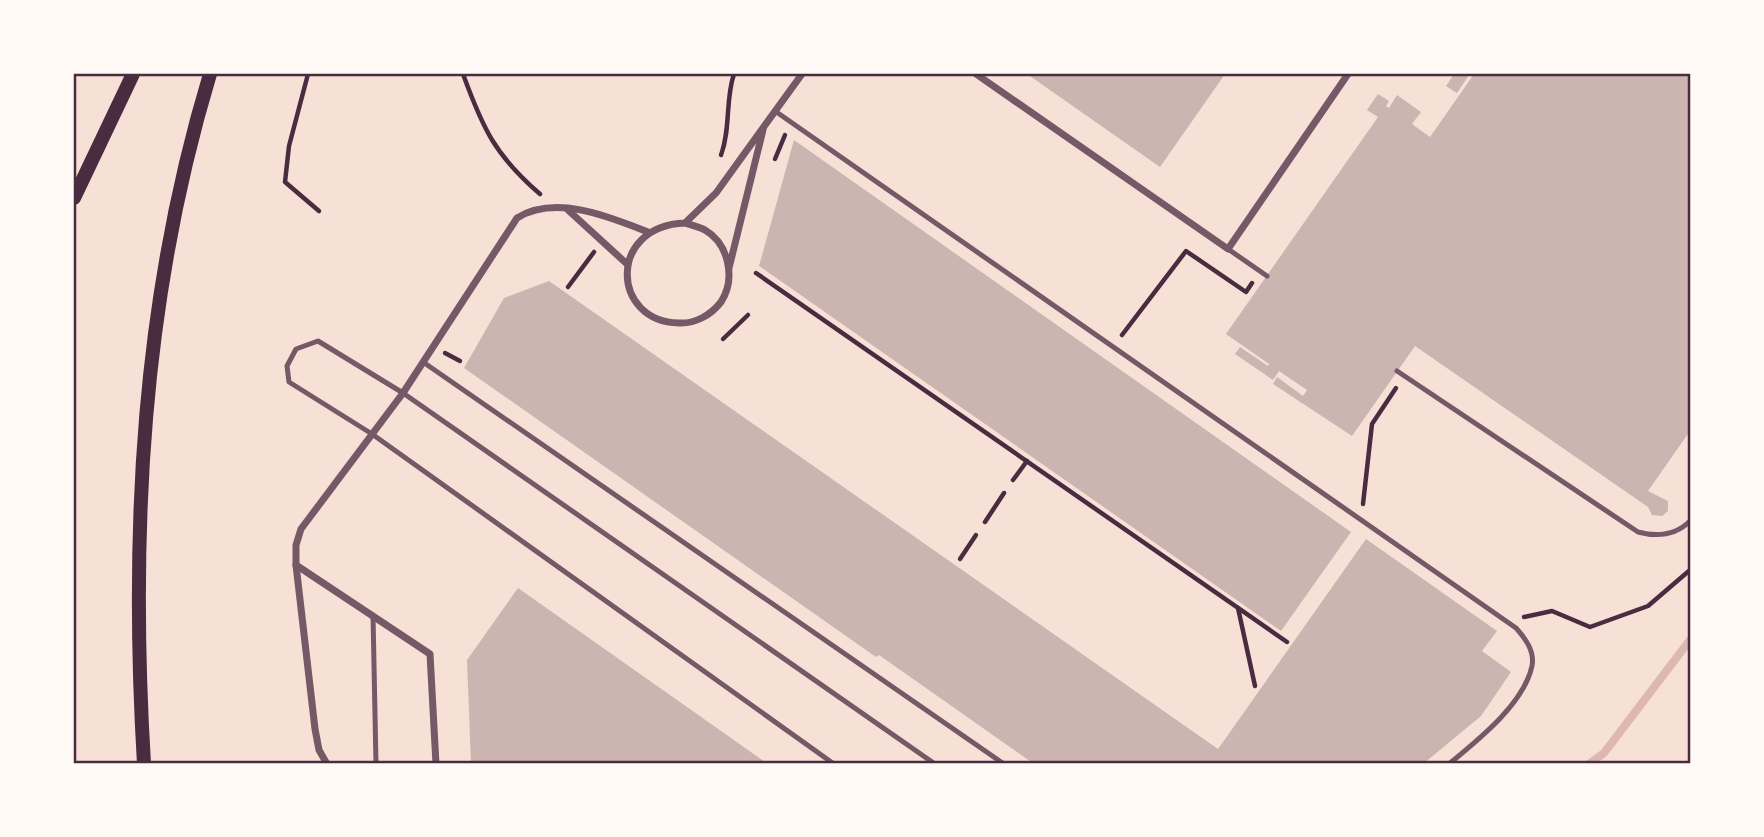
<svg xmlns="http://www.w3.org/2000/svg" width="1764" height="837" viewBox="0 0 1764 837" font-family="'Archivo Narrow',sans-serif">
<style>
.lines{fill:none;stroke-linecap:round;stroke-linejoin:round}
.stream{stroke:#dcb8b0;stroke-width:8}
.building{fill:#ccb4b1}
.path{stroke:#4a2c40;stroke-width:4.5}
.service{stroke:#755966;stroke-width:5}
.minor{stroke:#755966;stroke-width:7}
.secondary{stroke:#4a2c40;stroke-width:14}
.neatline{fill:none;stroke:#4a2c40;stroke-width:2.5}
</style>
<rect width="100%" height="100%" fill="#f7e1d7"/>
<g class="lines">
<polyline class="stream" points="1589,764 1604,753 1690,640"/>
</g>
<g class="building">
<polygon points="1027,74 1225,74 1160,167"/>
<polygon points="1454,74 1469,75 1457,93 1446,86"/>
<polygon points="1474,74 1690,74 1690,431 1648,491 1668,501 1668,511 1662,516 1652,515 1648,507 1415,346 1352,436 1273,384 1277,377 1303,396 1307,390 1279,371 1273,380 1235,354 1240,347 1268,366 1269,364 1226,334 1378,117 1367,110 1378,94 1389,101 1386,106 1389,108 1397,95 1421,112 1412,124 1430,137"/>
<polygon points="794,140 1351,532 1281,631 759,266"/>
<polygon points="549,281 1218,749 1366,539 1497,631 1482,651 1511,672 1481,716 1423,764 1034,764 879,655 876,657 464,368 504,298"/>
<polygon points="518,588 768,764 471,764 467,660"/>
</g>
<g class="lines">
<g class="path">
<polyline points="308,74 289,146 285,182 319,211"/>
<path d="M463,74C483,129 495,155 540,194"/>
<path d="M721,155C731,128 725,100 734,74"/>
<polyline points="775,159 785,135"/>
<polyline points="756,273 1287,642"/>
<polyline points="568,287 594,252"/>
<polyline points="1122,335 1186,251 1246,292 1252,283"/>
<polyline points="723,339 748,315"/>
<polyline points="445,353 460,361"/>
<polyline points="1013,480 1027,461"/>
<polyline points="1363,504 1372,424 1396,388"/>
<polyline points="985,522 1004,493"/>
<polyline points="960,559 976,535"/>
<polyline points="1238,608 1255,686"/>
<polyline points="1524,617 1552,611 1590,627 1648,606 1690,570"/>
</g>
<g class="service">
<path d="M775,111L1516,628C1525,638 1535,651 1532,666C1524,704 1477,741 1449,764"/>
<polyline points="1228,249 1267,276"/>
<polyline points="423,362 1004,764"/>
<path d="M1397,371L1638,532C1657,537 1675,536 1690,521"/>
<polyline points="373,615 376,764"/>
<polyline points="834,764 372,434 289,382 287,366 296,349 318,341 403,393 935,764"/>
</g>
<g class="minor">
<polyline points="976,74 1228,249 1348,74"/>
<polyline points="568,210 627,264"/>
<path d="M685,223C691,225 699,227 705,230C729,244 736,279 721,302C711,315 695,324 679,323C611,322 607,226 685,223L716,193L802,74"/>
<polyline points="729,268 763,130"/>
<polyline points="296,565 430,654 436,764"/>
<path d="M327,764L319,750L315,729L296,565V545L301,529L403,393L517,218C556,194 610,217 648,232"/>
</g>
<g class="secondary">
<polyline points="74,198 133,74"/>
<path d="M144,764C130,530 142,299 210,74"/>
</g>
</g>
<rect width="1764" height="837" fill="none" stroke="#fffaf5" stroke-width="150"/>
<rect x="75" y="75" width="1614" height="687" class="neatline"/>
</svg>
